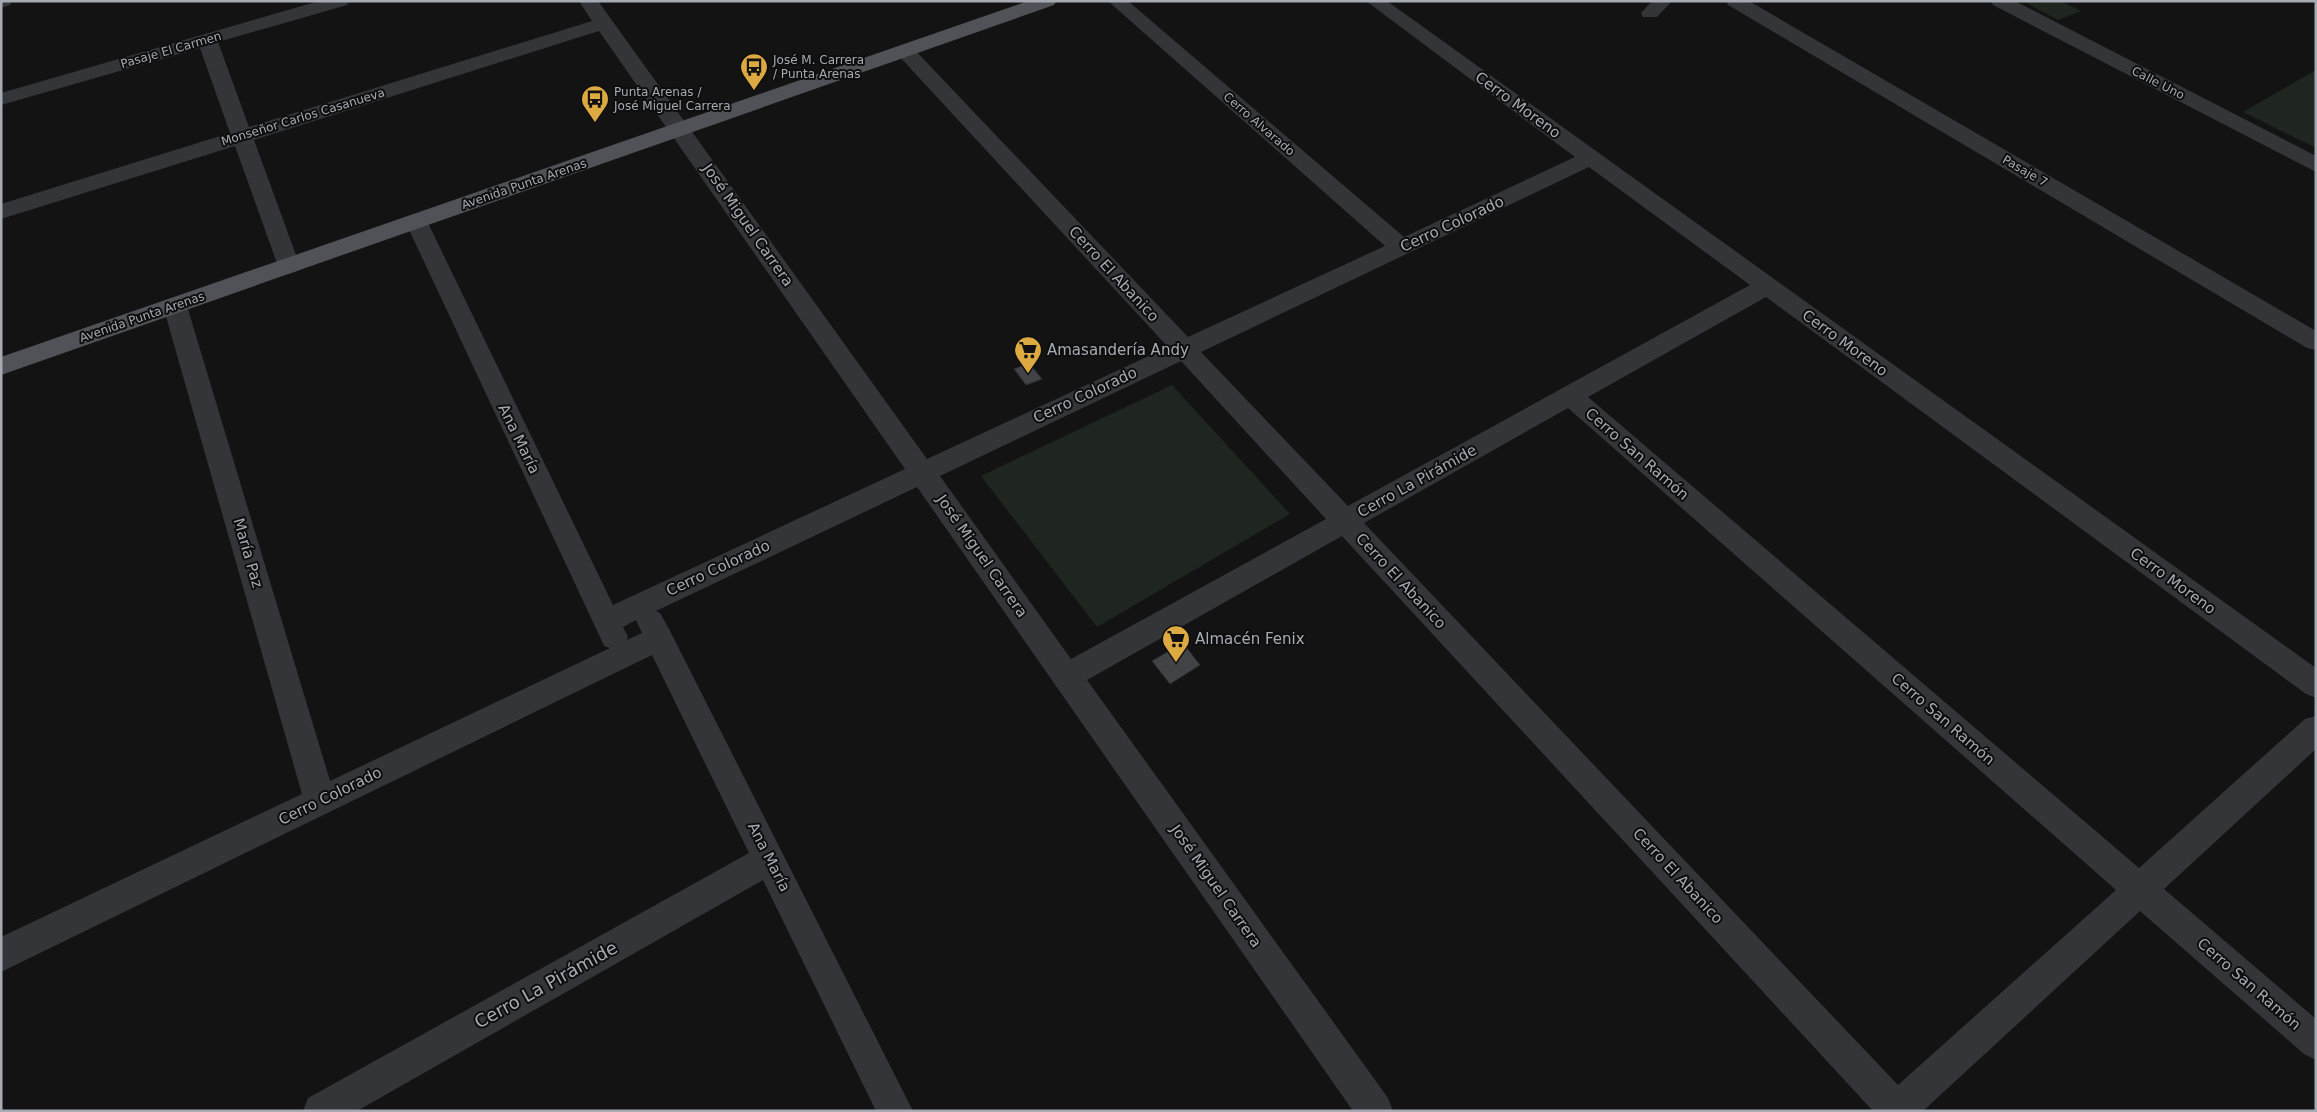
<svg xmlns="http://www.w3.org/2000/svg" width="2317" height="1112" viewBox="0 0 2317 1112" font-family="'DejaVu Sans',sans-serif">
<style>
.green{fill:#1f2620}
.building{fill:#424347;stroke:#2d2d30}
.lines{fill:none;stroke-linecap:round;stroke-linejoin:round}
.minor{fill:#343539;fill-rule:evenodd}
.major{fill:#505257;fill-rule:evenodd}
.labels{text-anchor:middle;stroke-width:4;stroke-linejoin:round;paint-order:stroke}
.far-street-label{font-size:12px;fill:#a6aab3;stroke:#0e0e0f}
.far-poi-label{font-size:12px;fill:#a6aab3;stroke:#0e0e0f;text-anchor:start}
.street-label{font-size:15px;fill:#a6aab3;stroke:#0e0e0f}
.poi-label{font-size:15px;fill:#a6aab3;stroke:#0e0e0f;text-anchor:start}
.near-street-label{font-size:18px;fill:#a6aab3;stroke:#0e0e0f}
</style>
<rect width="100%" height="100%" fill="#131314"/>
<path class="green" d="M 2023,1 L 2061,1 L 2081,11 L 2058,20 Z
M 2316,70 L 2316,148 L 2243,112 Z
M 1172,385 L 1290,514 L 1097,627 L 981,476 Z"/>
<path class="building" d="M 1029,363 L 1042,379 L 1026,385 L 1014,369 Z
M 1183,643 L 1200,665 L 1170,684 L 1152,661 Z"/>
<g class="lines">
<path class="minor" d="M 1,1 L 12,1 L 10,5 L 1,8 Z
M 319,1 L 349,1 L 347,5 L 218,42 L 249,127 L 592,21 L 579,1 L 598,1 L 927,459 L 1168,347 L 898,55 L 895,51 L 898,47 L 912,47 L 1188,337 L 1385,246 L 1108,1 L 1128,1 L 1404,237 L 1575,157 L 1366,1 L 1387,1 L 2316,668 L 2316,698 L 2306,694 L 1766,297 L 1588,397 L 2139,868 L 2305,719 L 2316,716 L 2316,749 L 2164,889 L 2316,1019 L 2316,1060 L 2304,1054 L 2140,911 L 1923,1111 L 1873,1111 L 1342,536 L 1087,680 L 1388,1098 L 1393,1111 L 1353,1111 L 917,487 L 656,611 L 660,613 L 669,629 L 913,1111 L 876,1111 L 763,880 L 357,1111 L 303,1111 L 308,1098 L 749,853 L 652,655 L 1,972 L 1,937 L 302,794 L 163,306 L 167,300 L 175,298 L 183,300 L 187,306 L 330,781 L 610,648 L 604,646 L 600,637 L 405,221 L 408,216 L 416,214 L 424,216 L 427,221 L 613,605 L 905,469 L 599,31 L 254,140 L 300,266 L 297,271 L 289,274 L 281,271 L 278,266 L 235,146 L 1,219 L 1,204 L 230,133 L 200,48 L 1,105 L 1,93 ZM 1589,167 L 1750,285 L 1348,506 L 1201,352 ZM 1181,361 L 1326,519 L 1071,659 L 940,476 ZM 1568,408 L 2116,890 L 1898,1085 L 1364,523 ZM 636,620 L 642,633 L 627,640 L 628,637 L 623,627 Z
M 1652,1 L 1672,1 L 1657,17 L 1643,17 L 1641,13 Z
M 1726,1 L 1749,1 L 2316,331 L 2316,350 L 2307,348 L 1728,5 Z
M 1991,1 L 2015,1 L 2316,156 L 2316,172 L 1993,5 Z"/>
<path class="major" d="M 1028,1 L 1056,1 L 1054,5 L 1,375 L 1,357 Z"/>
</g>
<defs>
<g id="bus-pin" transform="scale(1.4375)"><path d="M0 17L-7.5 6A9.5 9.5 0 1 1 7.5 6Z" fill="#ddaa42" stroke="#0e0e0f"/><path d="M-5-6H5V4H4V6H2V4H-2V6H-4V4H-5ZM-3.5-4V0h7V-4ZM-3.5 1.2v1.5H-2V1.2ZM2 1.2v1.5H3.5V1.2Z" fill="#111"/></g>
<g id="supermarket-pin" transform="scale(1.4375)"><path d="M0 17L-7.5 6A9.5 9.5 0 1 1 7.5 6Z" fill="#ddaa42" stroke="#0e0e0f"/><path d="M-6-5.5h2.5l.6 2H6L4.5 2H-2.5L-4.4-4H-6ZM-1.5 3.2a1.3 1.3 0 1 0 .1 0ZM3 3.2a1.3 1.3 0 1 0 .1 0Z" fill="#111"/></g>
</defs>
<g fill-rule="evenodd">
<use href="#bus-pin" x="754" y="67"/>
<use href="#bus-pin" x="595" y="99"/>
<use href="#supermarket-pin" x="1028" y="350"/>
<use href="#supermarket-pin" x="1176" y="639"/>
</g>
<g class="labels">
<g class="far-street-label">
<text transform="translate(171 50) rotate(-16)" y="4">Pasaje El Carmen</text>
<text transform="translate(2158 83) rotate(27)" y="4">Calle Uno</text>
<text transform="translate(303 117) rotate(-17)" y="4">Monseñor Carlos Casanueva</text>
<text transform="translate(1259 124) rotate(41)" y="4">Cerro Alvarado</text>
<text transform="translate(2025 171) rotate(30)" y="4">Pasaje 7</text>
<text transform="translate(524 184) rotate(-19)" y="4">Avenida Punta Arenas</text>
<text transform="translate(142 317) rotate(-19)" y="4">Avenida Punta Arenas</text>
</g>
<g class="far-poi-label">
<text x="773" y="64">José M. Carrera<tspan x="773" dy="14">/ Punta Arenas</tspan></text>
<text x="614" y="96">Punta Arenas /<tspan x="614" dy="14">José Miguel Carrera</tspan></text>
</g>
<g class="street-label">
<text transform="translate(1518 105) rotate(36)" y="5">Cerro Moreno</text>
<text transform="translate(1452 224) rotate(-25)" y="5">Cerro Colorado</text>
<text transform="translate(748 225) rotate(55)" y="5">José Miguel Carrera</text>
<text transform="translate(1114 274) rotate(47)" y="5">Cerro El Abanico</text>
<text transform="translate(1845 343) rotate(36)" y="5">Cerro Moreno</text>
<text transform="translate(1085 395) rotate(-25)" y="5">Cerro Colorado</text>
<text transform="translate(519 439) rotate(64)" y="5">Ana María</text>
<text transform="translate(1637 454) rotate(41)" y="5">Cerro San Ramón</text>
<text transform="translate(1417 481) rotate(-29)" y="5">Cerro La Pirámide</text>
<text transform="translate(248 553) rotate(74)" y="5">María Paz</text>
<text transform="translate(982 556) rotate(55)" y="5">José Miguel Carrera</text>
<text transform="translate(718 568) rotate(-25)" y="5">Cerro Colorado</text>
<text transform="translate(1401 581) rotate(47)" y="5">Cerro El Abanico</text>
<text transform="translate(2173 581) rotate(36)" y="5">Cerro Moreno</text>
<text transform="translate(1943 719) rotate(41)" y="5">Cerro San Ramón</text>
<text transform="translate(330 796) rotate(-26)" y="5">Cerro Colorado</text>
<text transform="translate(769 857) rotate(63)" y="5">Ana María</text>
<text transform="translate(1678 876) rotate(47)" y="5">Cerro El Abanico</text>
<text transform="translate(1216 886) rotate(55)" y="5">José Miguel Carrera</text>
<text transform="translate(2249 984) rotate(41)" y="5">Cerro San Ramón</text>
</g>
<g class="poi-label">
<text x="1047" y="355">Amasandería Andy</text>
<text x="1195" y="644">Almacén Fenix</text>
</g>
<g class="near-street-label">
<text transform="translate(546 985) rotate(-29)" y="6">Cerro La Pirámide</text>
</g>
</g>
<rect width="2317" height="1112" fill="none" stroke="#a6aab3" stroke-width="5"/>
</svg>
